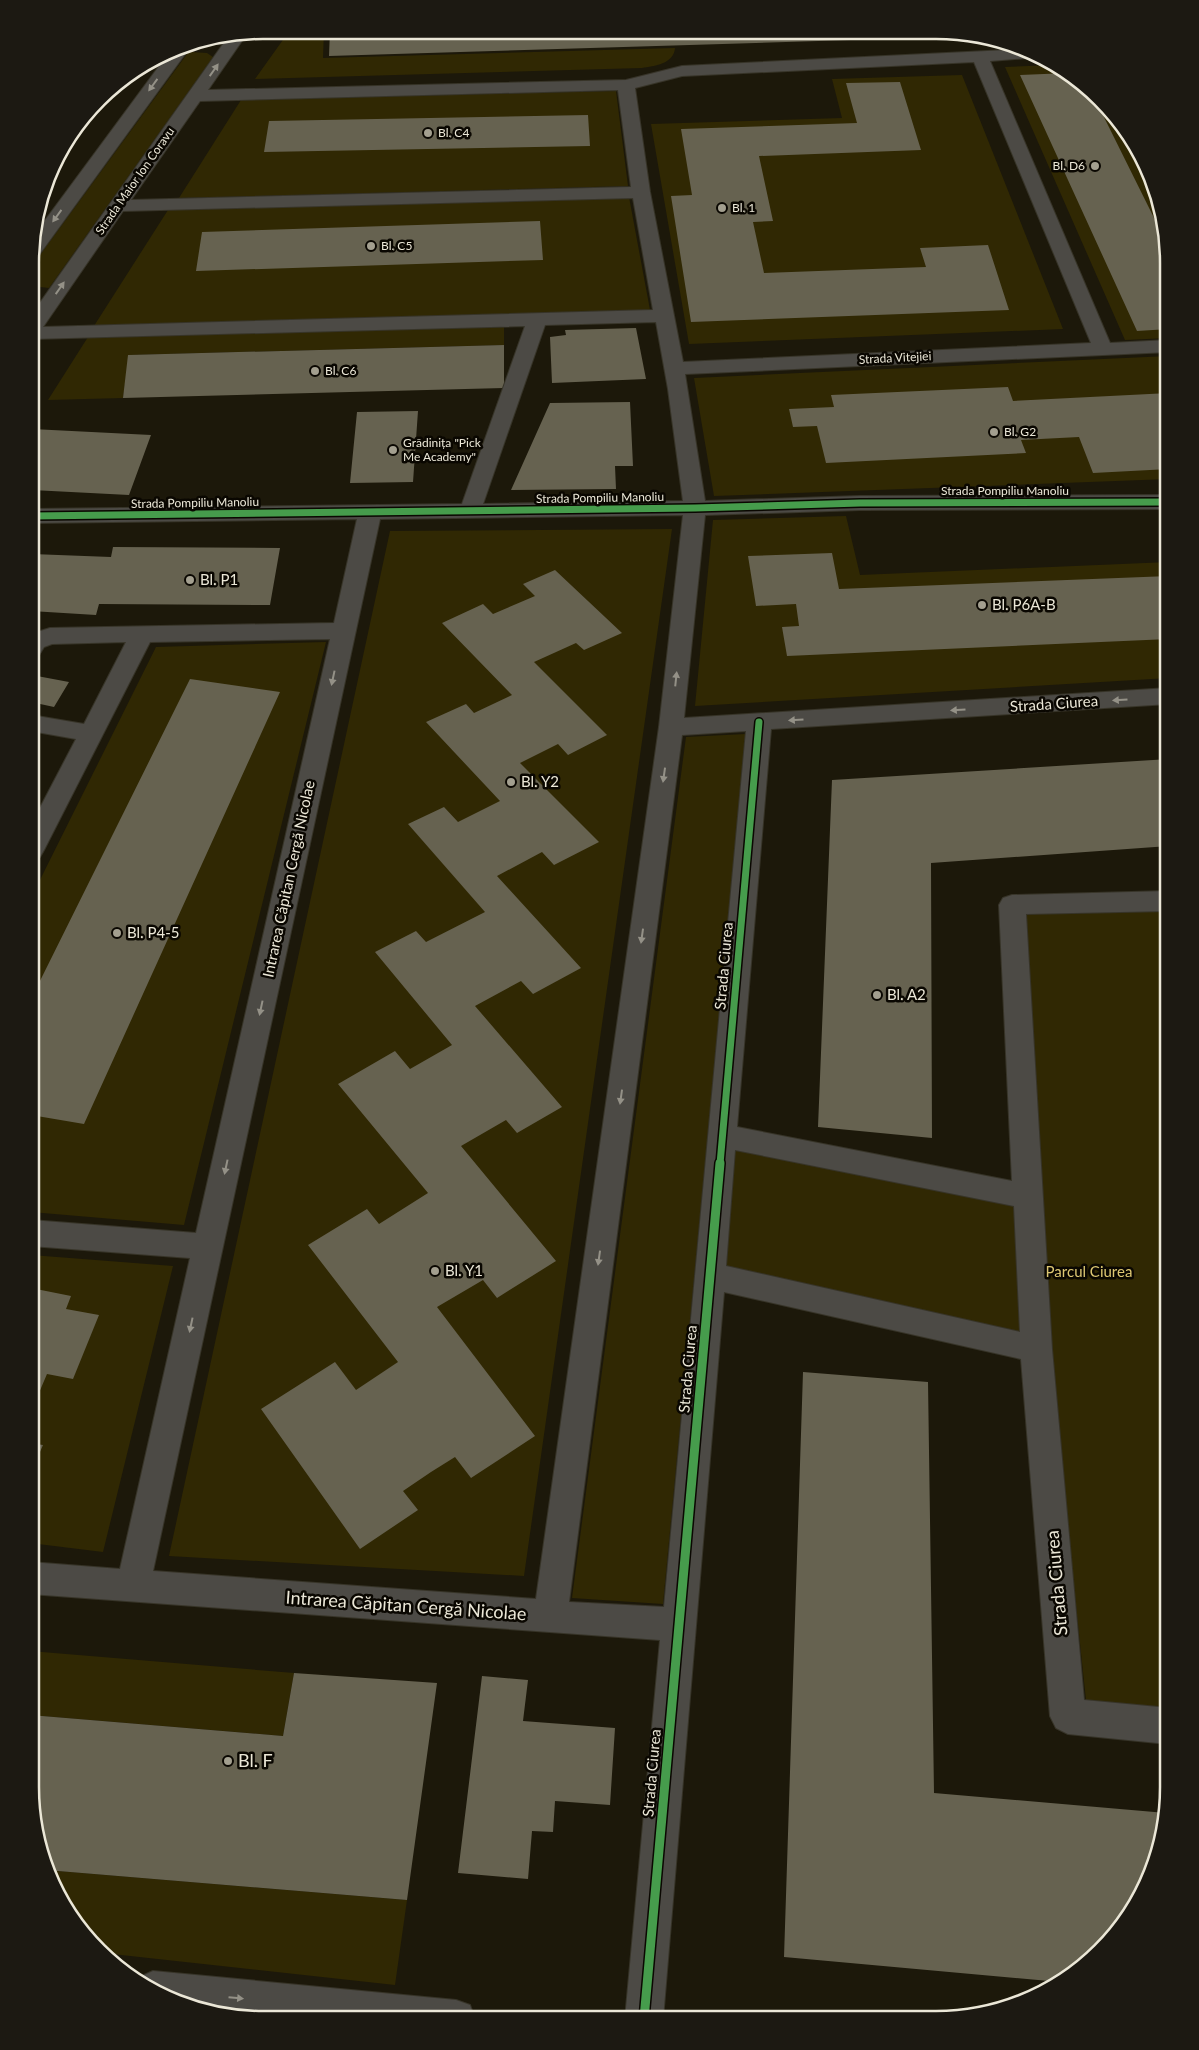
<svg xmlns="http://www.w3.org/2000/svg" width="1199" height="2050" viewBox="0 0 1199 2050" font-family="Lato,sans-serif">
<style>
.green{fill:#302803}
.building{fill:#666250}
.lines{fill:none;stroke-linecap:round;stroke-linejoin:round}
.minor-casing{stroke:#373428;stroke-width:2}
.minor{fill:#4c4a45;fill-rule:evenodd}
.cycleway-far1-casing{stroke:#0a0701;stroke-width:10}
.cycleway-casing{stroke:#0a0701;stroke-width:12}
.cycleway-far1{stroke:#469c4c;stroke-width:7}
.cycleway{stroke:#469c4c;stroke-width:9}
.oneway{fill:#949187}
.poi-dot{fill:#a39f8f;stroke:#0a0701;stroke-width:2}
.labels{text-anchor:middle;stroke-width:5;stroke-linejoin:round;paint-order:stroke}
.far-poi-label{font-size:12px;fill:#ebe7d7;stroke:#0a0701;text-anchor:start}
.far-street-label{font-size:12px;fill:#ebe7d7;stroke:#0a0701}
.poi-label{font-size:15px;fill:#ebe7d7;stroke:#0a0701;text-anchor:start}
.street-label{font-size:15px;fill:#ebe7d7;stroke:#0a0701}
.park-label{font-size:15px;fill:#ddc772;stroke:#0a0701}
.near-street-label{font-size:18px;fill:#ebe7d7;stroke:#0a0701}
.near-poi-label{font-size:18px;fill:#ebe7d7;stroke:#0a0701;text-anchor:start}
.rim{fill:none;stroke:#ebe7d7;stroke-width:2.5}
</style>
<rect width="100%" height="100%" fill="#1c180a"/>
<path class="green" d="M 290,30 L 324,30 L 323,58 L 675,48 C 674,64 654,66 642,68 L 255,79 Z
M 191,52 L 207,53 L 213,57 L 49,288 L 32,286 L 32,266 L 187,54 Z
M 1055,65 L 1078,78 L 1121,121 L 1151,174 L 1169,263 L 1169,338 L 1125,340 L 1005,67 Z
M 962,75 L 1063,329 L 689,344 L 651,124 L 842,118 L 832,79 Z
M 616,91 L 628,186 L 179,198 L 241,100 Z
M 629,197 L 650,310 L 94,326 L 168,210 Z
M 504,327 L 504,345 L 129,355 L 123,398 L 48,400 L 88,337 Z
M 1169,356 L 1169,479 L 714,496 L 694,378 Z
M 846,516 L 860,575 L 1169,562 L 1169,678 L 695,706 L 713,520 Z
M 672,529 L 524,1576 L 169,1556 L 390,531 Z
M 326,642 L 184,1225 L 31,1212 L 31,898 L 156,647 Z
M 746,734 L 663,1604 L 572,1598 L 686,737 Z
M 1169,909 L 1169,1708 L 1086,1700 L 1048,1341 L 723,1268 L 733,1147 L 1040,1207 L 1022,913 Z
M 31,1255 L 173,1266 L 103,1552 L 30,1543 Z
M 30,1651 L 294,1673 L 283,1736 L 30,1715 Z
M 46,1870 L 407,1900 L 395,1985 L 103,1953 L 78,1929 L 48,1876 Z"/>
<path class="building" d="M 330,30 L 967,32 L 980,36 L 329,56 Z
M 1068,73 L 1078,78 L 1091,91 L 1165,240 L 1169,263 L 1169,329 L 1137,331 L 1020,75 Z
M 900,82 L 921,150 L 759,156 L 773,221 L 753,222 L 764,273 L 926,267 L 920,248 L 988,245 L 1009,310 L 691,322 L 671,196 L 692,195 L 681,129 L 857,123 L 846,83 Z
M 588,115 L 590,146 L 264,152 L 269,121 Z
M 540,221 L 543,260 L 196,271 L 202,232 Z
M 636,328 L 646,379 L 552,383 L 550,337 L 566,335 L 565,330 Z
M 504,345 L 504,388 L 123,398 L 128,355 Z
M 1008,387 L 1013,401 L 1169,393 L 1169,469 L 1093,473 L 1079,437 L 1021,440 L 1026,453 L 826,463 L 817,426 L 793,427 L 789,409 L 834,407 L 831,395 Z
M 630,402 L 633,466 L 615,466 L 616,489 L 511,490 L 550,403 Z
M 418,411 L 413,482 L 350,483 L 357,412 Z
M 32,429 L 151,435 L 129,495 L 32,490 Z
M 113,547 L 280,548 L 270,605 L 99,604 L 96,615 L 31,611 L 32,554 L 111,557 Z
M 832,553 L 839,589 L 1169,576 L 1169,639 L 787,656 L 782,627 L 799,626 L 796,604 L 756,606 L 748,556 Z
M 555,570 L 622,633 L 584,650 L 576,643 L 534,662 L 607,735 L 568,755 L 558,744 L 520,763 L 599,842 L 554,865 L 542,852 L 497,876 L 581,968 L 533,994 L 521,981 L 475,1006 L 562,1107 L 517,1133 L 506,1120 L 461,1146 L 556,1261 L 497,1298 L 483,1280 L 437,1307 L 535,1436 L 471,1478 L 455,1457 L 431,1472 L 403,1491 L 418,1510 L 360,1549 L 261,1409 L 335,1362 L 356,1390 L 398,1362 L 308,1245 L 367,1209 L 379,1224 L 428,1193 L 338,1084 L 395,1051 L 410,1069 L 452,1045 L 375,952 L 416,931 L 426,942 L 485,912 L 408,824 L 444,807 L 458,822 L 500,801 L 426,722 L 466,704 L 474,713 L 512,695 L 442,623 L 483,604 L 493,614 L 535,596 L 523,584 Z
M 37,676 L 69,682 L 54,707 L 31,702 L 31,686 Z
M 190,679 L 280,692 L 84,1124 L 31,1115 L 31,999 Z
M 1169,759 L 1169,846 L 931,863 L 932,1138 L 818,1127 L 832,780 Z
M 31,1288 L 71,1296 L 66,1309 L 99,1315 L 73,1379 L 47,1374 L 30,1414 Z
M 803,1372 L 928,1382 L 934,1793 L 1166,1813 L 1151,1876 L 1121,1929 L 1078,1972 L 1060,1982 L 784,1957 Z
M 30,1443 L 43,1445 L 30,1475 Z
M 294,1673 L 437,1683 L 407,1900 L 46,1870 L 30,1787 L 30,1715 L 283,1736 Z
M 482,1676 L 528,1680 L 523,1721 L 615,1728 L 610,1805 L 555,1801 L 553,1832 L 532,1831 L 528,1879 L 458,1873 Z"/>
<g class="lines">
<g class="minor-casing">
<path id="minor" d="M 245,34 L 246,35 L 208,90 L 626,80 L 682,66 L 1028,49 L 1042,57 L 990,61 L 1110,343 L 1169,340 L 1169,352 L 685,374 L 705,501 L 860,496 L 1169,495 L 1169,509 L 860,510 L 705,515 L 684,718 L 1169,688 L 1169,704 L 771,729 L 737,1127 L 1012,1181 L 999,905 L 1003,898 L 1012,895 L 1169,891 L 1169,911 L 1026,914 L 1052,1349 L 1084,1700 L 1169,1708 L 1168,1744 L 1068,1734 L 1056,1728 L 1050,1716 L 1021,1359 L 724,1292 L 663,2019 L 625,2019 L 660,1640 L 30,1594 L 30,1562 L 120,1569 L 190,1258 L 31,1246 L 31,1220 L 196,1233 L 330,639 L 150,642 L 44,850 L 40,857 L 31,859 L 31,825 L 76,739 L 31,731 L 31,715 L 84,724 L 126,642 L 52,644 L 44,647 L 39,655 L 31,657 L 31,634 L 50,628 L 334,623 L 357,519 L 32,523 L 32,509 L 462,504 L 525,326 L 32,339 L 32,314 L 228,37 ZM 974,62 L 1091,343 L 683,362 L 650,192 L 635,88 L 682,76 ZM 618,90 L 631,187 L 131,200 L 200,101 ZM 633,198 L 653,310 L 43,327 L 123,211 ZM 656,322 L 668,389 L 683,501 L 483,504 L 545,325 ZM 683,515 L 659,727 L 536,1599 L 153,1571 L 380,519 ZM 746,731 L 664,1607 L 569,1602 L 682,735 ZM 735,1150 L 1014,1206 L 1020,1332 L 726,1266 Z
M 189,45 L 188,50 L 39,255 L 32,257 L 32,238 L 171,50 Z
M 153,1971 L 456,2000 L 470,2005 L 475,2019 L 247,2018 L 225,2016 L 174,2002 L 138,1981 L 140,1977 Z"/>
</g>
<use href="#minor" class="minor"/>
<g class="cycleway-far1-casing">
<path id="cycleway-far1" d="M 32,516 L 695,508 L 860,503 L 1169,502
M 720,1164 L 759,722"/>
</g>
<g class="cycleway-casing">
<path id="cycleway" d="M 644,2019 L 720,1163"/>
</g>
<use href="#cycleway-far1" class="cycleway-far1"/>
<use href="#cycleway" class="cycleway"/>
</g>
<defs><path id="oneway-solid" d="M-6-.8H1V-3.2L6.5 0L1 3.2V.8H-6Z" transform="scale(1.25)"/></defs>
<g class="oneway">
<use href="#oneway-solid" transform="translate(214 70) rotate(-55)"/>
<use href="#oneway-solid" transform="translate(153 85) rotate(126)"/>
<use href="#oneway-solid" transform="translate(57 216) rotate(126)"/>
<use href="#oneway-solid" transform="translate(60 288) rotate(-55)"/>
<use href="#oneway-solid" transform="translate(333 678) rotate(102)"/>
<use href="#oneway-solid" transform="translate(676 679) rotate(-84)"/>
<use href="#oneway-solid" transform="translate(1120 700) rotate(176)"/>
<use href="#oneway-solid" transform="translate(958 710) rotate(176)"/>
<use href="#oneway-solid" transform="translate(796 720) rotate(176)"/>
<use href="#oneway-solid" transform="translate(664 775) rotate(98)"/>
<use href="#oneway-solid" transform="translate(642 936) rotate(98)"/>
<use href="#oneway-solid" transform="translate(261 1008) rotate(102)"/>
<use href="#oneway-solid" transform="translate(621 1097) rotate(98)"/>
<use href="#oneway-solid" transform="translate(226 1167) rotate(102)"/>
<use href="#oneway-solid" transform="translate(599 1258) rotate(98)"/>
<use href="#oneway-solid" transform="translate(191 1325) rotate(102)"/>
<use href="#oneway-solid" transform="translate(236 1998) rotate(5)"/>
</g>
<g class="poi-dot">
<circle cx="428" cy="133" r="5"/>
<circle cx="1095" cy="166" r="5"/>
<circle cx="722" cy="208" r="5"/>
<circle cx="371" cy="246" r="5"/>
<circle cx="315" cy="371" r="5"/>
<circle cx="994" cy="432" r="5"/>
<circle cx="393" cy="450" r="5"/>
<circle cx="190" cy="580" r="5"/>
<circle cx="982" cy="605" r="5"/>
<circle cx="511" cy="782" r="5"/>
<circle cx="117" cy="933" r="5"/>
<circle cx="877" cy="995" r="5"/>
<circle cx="435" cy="1271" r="5"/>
<circle cx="228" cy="1761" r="5"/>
</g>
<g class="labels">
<g class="far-poi-label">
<text x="438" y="137">Bl. C4</text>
<text x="1085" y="170" text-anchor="end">Bl. D6</text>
<text x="732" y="212">Bl. 1</text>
<text x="381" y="250">Bl. C5</text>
<text x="325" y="375">Bl. C6</text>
<text x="1004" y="436">Bl. G2</text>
<text x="403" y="447">Grădinița "Pick<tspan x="403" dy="14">Me Academy"</tspan></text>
</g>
<g class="far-street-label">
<text transform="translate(135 181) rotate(-55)" y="4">Strada Maior Ion Coravu</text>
<text transform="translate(895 358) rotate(-3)" y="4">Strada Vitejiei</text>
<text x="1005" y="495">Strada Pompiliu Manoliu</text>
<text transform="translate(600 498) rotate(-1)" y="4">Strada Pompiliu Manoliu</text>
<text transform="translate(195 503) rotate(-1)" y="4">Strada Pompiliu Manoliu</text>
</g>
<g class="poi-label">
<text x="200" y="585">Bl. P1</text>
<text x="992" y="610">Bl. P6A-B</text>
<text x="521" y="787">Bl. Y2</text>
<text x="127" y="938">Bl. P4-5</text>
<text x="887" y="1000">Bl. A2</text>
<text x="445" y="1276">Bl. Y1</text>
</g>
<g class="street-label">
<text transform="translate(1054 704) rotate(-4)" y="5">Strada Ciurea</text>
<text transform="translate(289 879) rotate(-78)" y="5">Intrarea Căpitan Cergă Nicolae</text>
<text transform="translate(724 966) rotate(-85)" y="5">Strada Ciurea</text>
<text transform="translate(688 1369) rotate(-85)" y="5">Strada Ciurea</text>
<text transform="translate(652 1773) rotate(-85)" y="5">Strada Ciurea</text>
</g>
<g class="park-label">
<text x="1089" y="1277">Parcul Ciurea</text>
</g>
<g class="near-street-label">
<text transform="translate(1057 1583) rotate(-95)" y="6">Strada Ciurea</text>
<text transform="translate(406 1606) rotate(4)" y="6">Intrarea Căpitan Cergă Nicolae</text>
</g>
<g class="near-poi-label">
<text x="238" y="1767">Bl. F</text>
</g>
</g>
<path d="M0 0H1199V2050H0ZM263 39H936A224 224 0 0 1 1160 263V1787A224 224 0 0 1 936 2011H263A224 224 0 0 1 39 1787V263A224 224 0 0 1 263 39Z" fill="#1c1912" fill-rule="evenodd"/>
<path class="rim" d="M263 39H936A224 224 0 0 1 1160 263V1787A224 224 0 0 1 936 2011H263A224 224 0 0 1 39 1787V263A224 224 0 0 1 263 39Z"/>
</svg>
